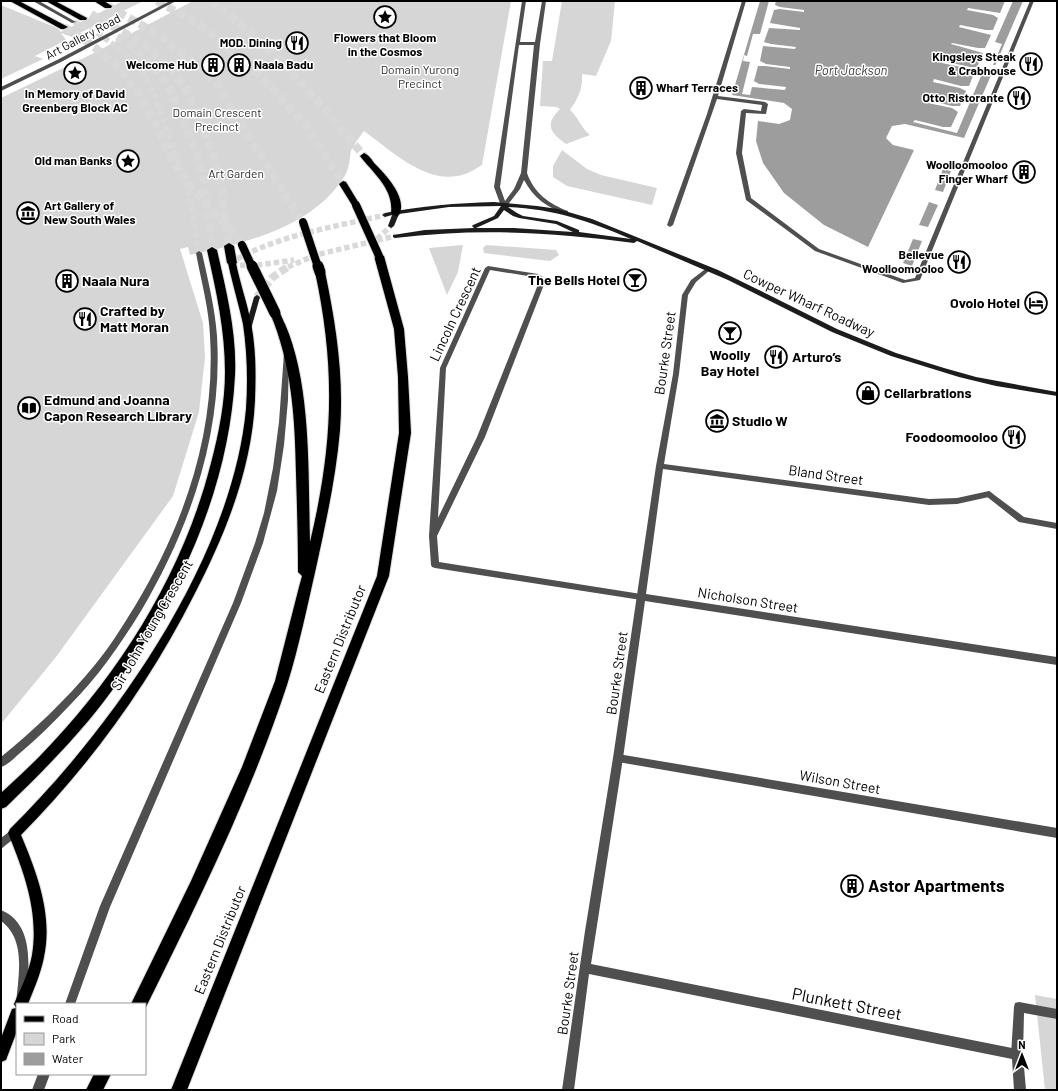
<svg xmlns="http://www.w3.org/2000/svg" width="1058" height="1091" viewBox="0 0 1058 1091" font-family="Barlow,sans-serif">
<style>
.green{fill:#d6d6d6}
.water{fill:#9d9d9d}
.pier{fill:#fff}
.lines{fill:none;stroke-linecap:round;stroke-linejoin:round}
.tertiary-tunnel{stroke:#d9d9d9;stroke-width:5.5;stroke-dasharray:5.5 3;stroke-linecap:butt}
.secondary-tunnel-far1{stroke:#d9d9d9;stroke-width:5.5;stroke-dasharray:5.5 3;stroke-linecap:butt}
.secondary-tunnel{stroke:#d9d9d9;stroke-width:8;stroke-dasharray:8 3.5;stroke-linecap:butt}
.motorway-tunnel{stroke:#d9d9d9;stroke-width:8;stroke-dasharray:8 4;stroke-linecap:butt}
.primary-casing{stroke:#dbdbdb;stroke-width:2}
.motorway-casing{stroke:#dbdbdb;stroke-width:2}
.service{fill:#4f4f4f;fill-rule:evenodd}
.pedestrian{fill:#4f4f4f;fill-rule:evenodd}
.minor{fill:#4f4f4f;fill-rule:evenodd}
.tertiary{fill:#4f4f4f;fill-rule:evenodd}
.secondary{fill:#1c1c1c;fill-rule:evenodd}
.primary{fill:#000;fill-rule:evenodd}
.motorway{fill:#000;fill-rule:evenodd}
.motorway-bridge-far1-casing{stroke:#dbdbdb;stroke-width:10;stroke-linecap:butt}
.motorway-bridge-casing{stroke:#dbdbdb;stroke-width:13;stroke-linecap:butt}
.motorway-bridge-far1{stroke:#000;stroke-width:8}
.motorway-bridge{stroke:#000;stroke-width:11}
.labels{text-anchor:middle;stroke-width:3;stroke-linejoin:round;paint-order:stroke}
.far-street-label{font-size:12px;fill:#000;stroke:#fff}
.far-poi-label{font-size:12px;font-weight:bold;fill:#000;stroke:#fff;text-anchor:end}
.far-park-label{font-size:12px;fill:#2d2d2d;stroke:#fff}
.far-water-label{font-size:13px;font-style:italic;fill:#3e3e3e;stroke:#fff}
.poi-label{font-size:14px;font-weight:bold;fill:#000;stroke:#fff;text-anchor:start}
.street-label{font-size:14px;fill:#000;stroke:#fff}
.near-poi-label{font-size:17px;font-weight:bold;fill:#000;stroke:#fff;text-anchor:start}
.near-street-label{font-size:17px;fill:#000;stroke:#fff}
</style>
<rect width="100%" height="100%" fill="#fff"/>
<path class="green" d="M 123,1 L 143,1 L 72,37 L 61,33 L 66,40 L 35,56 L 43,59 L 1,79 L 1,5 L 57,28 L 61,32 Z
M 193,1 L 511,1 L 482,165 C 474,170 466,175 457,176 C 423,182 389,149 364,131 C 361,135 352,147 351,151 C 349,161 350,167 344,177 C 312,228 244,243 190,255 L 188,247 L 180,249 L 203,323 L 205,357 L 199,412 L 173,496 L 56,657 L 1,724 L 1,98 L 90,55 Z
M 562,1 L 615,1 L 611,41 L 596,76 L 582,74 C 583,89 578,98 570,110 C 579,118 581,128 590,135 L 566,144 C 549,132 545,124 560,109 L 557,107 L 540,106 L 543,61 L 552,61 Z
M 562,150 L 587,169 L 601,175 L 657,188 L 652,205 L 567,186 L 553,177 L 553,166 Z
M 463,245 L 458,272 L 447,295 L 429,248 Z
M 486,245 L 556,250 L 559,255 L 550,261 L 484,253 L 483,248 Z
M 1035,995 L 1057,999 L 1057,1090 L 1045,1090 Z"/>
<path class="water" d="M 760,1 L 1023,1 L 964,138 L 905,124 L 892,126 L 886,138 L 893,145 L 914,150 L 868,247 L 824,225 L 784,193 L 763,163 L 756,141 L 758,121 L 779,124 L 790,120 L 792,109 L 784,103 L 732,95 Z
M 943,169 L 951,171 L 943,192 L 935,190 Z
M 929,202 L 938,205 L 928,227 L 919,225 Z
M 913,239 L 922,241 L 912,266 L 903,263 Z"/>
<path class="pier" d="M 769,1 L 776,1 L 775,5 L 780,7 L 804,10 L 804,12 L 779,9 L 774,10 L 770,23 L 800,28 L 800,30 L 769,28 L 764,42 L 771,44 L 796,47 L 795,49 L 763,46 L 760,61 L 766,64 L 790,67 L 790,69 L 765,66 L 758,66 L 754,81 L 759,84 L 786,87 L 785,90 L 752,87 L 750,95 L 742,94 L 750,62 L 743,61 L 744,55 L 747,56 L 753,34 L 760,34 Z
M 1005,1 L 1013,1 L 995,42 L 1002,44 L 993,65 L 996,65 L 993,71 L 984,69 L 957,133 L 913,122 L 915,120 L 943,127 L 951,127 L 958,112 L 952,108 L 923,102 L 924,99 L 952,106 L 960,106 L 966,91 L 960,88 L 933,82 L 934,79 L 961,86 L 969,86 L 975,71 L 970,69 L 942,63 L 943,61 L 970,67 L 977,67 L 983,53 L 951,44 L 952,43 L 978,48 L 985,48 L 991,35 L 959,27 L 960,25 L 986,30 L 993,30 L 998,18 L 993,15 L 967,10 L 968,8 L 1000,13 Z"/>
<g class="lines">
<path class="tertiary-tunnel" d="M 74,22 L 99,34 L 122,51 L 142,73 L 155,96 L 190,196 L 199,253"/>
<path class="secondary-tunnel-far1" d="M 377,239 L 391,226
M 237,259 C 283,234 335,227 385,215
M 240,265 L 252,266 L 294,260
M 288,267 L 316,255 L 395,236"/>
<path class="secondary-tunnel" d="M 247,266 L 255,266
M 257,297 L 273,277 L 289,266"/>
<path class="motorway-tunnel" d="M 157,1 L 200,25 L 259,74 L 307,127 L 343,184
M 211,1 C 270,45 317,99 364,156
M 108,6 L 161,36 L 214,80 L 300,218
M 91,14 L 142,43 L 170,68 L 187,90 L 215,160 L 221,185 L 229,246
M 64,27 C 109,54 132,77 156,125 C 163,138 167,153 176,166 C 194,195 222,217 242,245
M 117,37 L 132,46 L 156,69 L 172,93 L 199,161 L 204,180 L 212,250"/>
<g class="primary-casing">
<path id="primary" d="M 229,261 L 235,261 L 236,263 C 240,283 247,302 251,323 C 256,348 256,374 255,400 C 252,469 225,535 194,595 C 149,684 91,764 21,835 C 37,873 53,915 44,957 C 41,973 34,989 28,1004 L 17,1004 L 17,1031 L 6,1060 L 1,1062 L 1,1038 L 12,1009 L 16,1008 L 14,1004 C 21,988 29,972 32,955 C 39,912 24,872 8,833 L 10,829 C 114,726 232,559 246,409 C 248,381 247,351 243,324 C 239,306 234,289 230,272 L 228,263 Z"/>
</g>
<g class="motorway-casing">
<path id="motorway" d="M 10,1 L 19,1 L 68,27 L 64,29 L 61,29 Z
M 46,1 L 55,1 L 87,18 L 86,20 L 80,20 Z
M 94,1 L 104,1 L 112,6 L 111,8 L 105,8 Z
M 364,153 C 369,155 372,160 375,164 C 386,175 408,198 399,215 L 396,216 L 391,213 C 394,189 373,173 360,156 Z
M 343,181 L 346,182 L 360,205 L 359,207 L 353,207 L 352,205 L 339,184 Z
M 229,243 L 234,246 L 237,263 L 232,266 L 227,263 L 224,246 Z
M 212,247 L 217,250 C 226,290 237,333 235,375 C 230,472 194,561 144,643 C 127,670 109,696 89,720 C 63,751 35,779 6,807 L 1,809 L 1,793 C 14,781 27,769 39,757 C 119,675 183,574 211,463 C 219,433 225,402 225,372 C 225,330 216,290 207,250 Z
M 379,253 L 384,256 L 404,329 L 408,377 L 411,433 L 389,576 L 187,1090 L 171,1090 L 377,576 L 399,433 L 398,377 L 394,329 L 374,256 Z
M 320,269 L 325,272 C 336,324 344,377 340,430 C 336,477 326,522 316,568 C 307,607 299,647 287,685 C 250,797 197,904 145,1009 L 145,1004 L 131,1004 L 191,881 L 242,767 L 275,681 L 299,587 L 302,576 L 298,572 C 298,539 297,507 296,474 C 295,419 292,365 270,313 L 275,310 C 281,311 282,319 285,324 C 312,386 308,475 310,542 C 333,446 336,369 315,272 Z
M 94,1074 L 111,1074 L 103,1090 L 86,1090 Z"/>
</g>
<path class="service" d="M 488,266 L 538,274 L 543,277 L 545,282 L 485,437 L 437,536 L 439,562 L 641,594 L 644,595 L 645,597 L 644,599 L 641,600 L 435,568 L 432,567 L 431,565 L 429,536 L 440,368 L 485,268 ZM 490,270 L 534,277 L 538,279 L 539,282 L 477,437 L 438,518 L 446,368 Z
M 284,353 L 288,353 L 289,355 L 288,400 L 284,445 L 277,491 L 263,543 L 241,603 L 110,907 L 75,1004 L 65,1004 L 100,906 L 233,603 L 255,543 L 264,513 L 273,468 L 279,422 Z
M 618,754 L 1057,828 L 1057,838 L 618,762 L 615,761 L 613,758 L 615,755 Z
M 38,1074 L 50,1074 L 44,1090 L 32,1090 Z"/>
<path class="pedestrian" d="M 742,1 L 746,1 L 718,96 L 765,102 L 768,104 L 766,114 L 746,113 L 742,153 L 751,198 L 819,249 L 905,280 L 915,278 L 1030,1 L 1034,1 L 920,280 L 903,283 L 815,251 L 746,200 L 736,153 L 741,111 L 744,109 L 761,111 L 762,105 L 717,99 L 673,225 L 670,227 L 667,225 L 707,114 Z
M 989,491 L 1024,517 L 1057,523 L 1057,529 L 1019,522 L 986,496 L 985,494 Z
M 1019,1002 L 1057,1009 L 1057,1019 L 1024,1013 L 1023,1055 L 1021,1059 L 1017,1061 L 1013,1059 L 1011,1055 L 1014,1007 L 1015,1003 Z"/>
<path class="minor" d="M 522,1 L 526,1 L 520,42 L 535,42 L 542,1 L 546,1 L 540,44 L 527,173 C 534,193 549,204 568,211 L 568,213 L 566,214 C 547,208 533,197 524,180 L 520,189 L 506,207 L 504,208 L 501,206 L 494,187 ZM 519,45 L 534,45 L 521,173 L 514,189 L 505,201 L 500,187 Z
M 708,267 L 711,269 L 710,270 L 696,282 L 688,295 L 679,374 L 664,464 L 929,499 L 957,498 L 989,491 L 993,494 L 989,497 L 957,504 L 929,505 L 663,469 L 646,594 L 1057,657 L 1057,665 L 645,601 L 623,758 L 591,964 L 1017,1049 L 1021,1051 L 1023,1055 L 1026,1090 L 1014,1090 L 1012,1059 L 589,974 L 574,1090 L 562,1090 L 585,931 L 613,758 L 656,466 L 673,374 L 682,295 L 691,280 Z"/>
<path class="tertiary" d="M 33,1 L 39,1 L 76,22 L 72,23 Z
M 170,1 L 176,1 L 61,62 L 1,91 L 1,87 L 57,60 Z
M 199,251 L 202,253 C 208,280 215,308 217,336 C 223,434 190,528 141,611 C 120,645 98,677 70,705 C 54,722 38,738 20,753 C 14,758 8,765 1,767 L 1,757 C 34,730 66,700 94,666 C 109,648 122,627 135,606 C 184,525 216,432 210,336 C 209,308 201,281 196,253 Z
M 14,828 L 17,830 L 19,833 L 17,836 L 1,849 L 1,838 Z
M 1,910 C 37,925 28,973 26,1004 L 17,1004 L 17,1007 L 16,1004 C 18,977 27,940 1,921 Z"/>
<path class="secondary" d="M 494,202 L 537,206 L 558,209 L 592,219 L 718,270 L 761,291 L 837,329 L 896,353 L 944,368 L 976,377 L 1057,392 L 1057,396 L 996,386 L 959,377 L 891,356 L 832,332 L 728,280 L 637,241 L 634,243 C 552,232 477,228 395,238 L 393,237 L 393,235 L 425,230 L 474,228 L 472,226 L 473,225 L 494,216 L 501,206 L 449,207 L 399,214 L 394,226 L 391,228 L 388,226 L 392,215 L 385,217 L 382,215 L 385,213 C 421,206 457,203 494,202 ZM 508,207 C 554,209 589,221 631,239 L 579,232 L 579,230 L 557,221 L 523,216 L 517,213 ZM 504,210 L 513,216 L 519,218 L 556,224 L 573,232 L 514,228 L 476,228 L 498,218 Z
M 257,295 L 260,297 L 251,329 L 250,331 L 246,331 L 245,329 L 254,297 Z"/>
<use href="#primary" class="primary"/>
<use href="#motorway" class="motorway"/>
<g class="motorway-bridge-far1-casing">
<path id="motorway-bridge-far1" d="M 356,205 L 379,256
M 303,222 L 318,267
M 242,245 L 252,267"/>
</g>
<g class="motorway-bridge-casing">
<path id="motorway-bridge" d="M 252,266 L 275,313
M 318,266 L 320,272"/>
</g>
<use href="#motorway-bridge-far1" class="motorway-bridge-far1"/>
<use href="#motorway-bridge" class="motorway-bridge"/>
</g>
<defs>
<g id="sight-ring" transform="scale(1.15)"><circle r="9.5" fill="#fff" stroke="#000" stroke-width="1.5"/><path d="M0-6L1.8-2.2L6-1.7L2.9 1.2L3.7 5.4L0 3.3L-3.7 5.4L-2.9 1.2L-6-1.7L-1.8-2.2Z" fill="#000"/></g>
<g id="restaurant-ring" transform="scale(1.15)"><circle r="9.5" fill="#fff" stroke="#000" stroke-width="1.5"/><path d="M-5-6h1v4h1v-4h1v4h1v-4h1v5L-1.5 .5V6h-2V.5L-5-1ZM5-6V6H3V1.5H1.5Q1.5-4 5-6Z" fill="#000"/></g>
<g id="building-ring" transform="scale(1.15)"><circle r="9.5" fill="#fff" stroke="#000" stroke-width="1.5"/><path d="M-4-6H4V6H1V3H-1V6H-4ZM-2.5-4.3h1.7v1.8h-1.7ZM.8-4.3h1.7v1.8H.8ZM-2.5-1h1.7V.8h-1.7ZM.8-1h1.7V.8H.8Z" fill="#000"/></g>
<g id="museum-ring" transform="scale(1.15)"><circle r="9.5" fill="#fff" stroke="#000" stroke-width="1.5"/><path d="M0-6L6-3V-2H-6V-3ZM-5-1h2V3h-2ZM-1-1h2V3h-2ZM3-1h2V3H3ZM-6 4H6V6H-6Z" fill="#000"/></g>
<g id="bar-ring" transform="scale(1.15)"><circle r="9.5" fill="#fff" stroke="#000" stroke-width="1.5"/><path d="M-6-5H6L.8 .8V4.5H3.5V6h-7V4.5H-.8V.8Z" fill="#000"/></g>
<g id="hotel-ring" transform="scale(1.15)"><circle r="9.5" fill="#fff" stroke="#000" stroke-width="1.5"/><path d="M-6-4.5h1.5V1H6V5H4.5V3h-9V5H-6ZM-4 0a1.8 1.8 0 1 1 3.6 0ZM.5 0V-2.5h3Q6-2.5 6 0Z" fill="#000"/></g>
<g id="shop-ring" transform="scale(1.15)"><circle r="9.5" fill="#fff" stroke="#000" stroke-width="1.5"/><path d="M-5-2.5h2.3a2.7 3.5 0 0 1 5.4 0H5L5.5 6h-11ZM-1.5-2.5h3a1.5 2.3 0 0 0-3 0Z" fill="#000"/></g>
<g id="library-ring" transform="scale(1.15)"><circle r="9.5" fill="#fff" stroke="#000" stroke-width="1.5"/><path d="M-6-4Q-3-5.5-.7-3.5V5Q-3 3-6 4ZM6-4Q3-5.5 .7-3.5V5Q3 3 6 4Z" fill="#000"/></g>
</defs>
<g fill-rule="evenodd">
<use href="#sight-ring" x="385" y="17"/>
<use href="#restaurant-ring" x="297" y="43"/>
<use href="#restaurant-ring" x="1031" y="64"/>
<use href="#building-ring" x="213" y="65"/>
<use href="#building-ring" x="239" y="65"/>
<use href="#sight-ring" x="75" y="73"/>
<use href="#building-ring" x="641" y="88"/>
<use href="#restaurant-ring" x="1019" y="98"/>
<use href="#sight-ring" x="128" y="161"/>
<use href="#building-ring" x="1024" y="172"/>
<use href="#museum-ring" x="28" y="213"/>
<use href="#restaurant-ring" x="959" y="262"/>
<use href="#bar-ring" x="635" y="280"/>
<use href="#building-ring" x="67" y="281"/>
<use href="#hotel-ring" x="1036" y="303"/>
<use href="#restaurant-ring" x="85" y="319"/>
<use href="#bar-ring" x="730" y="333"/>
<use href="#restaurant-ring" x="776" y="357"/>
<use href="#shop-ring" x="868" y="393"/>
<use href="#library-ring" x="29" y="408"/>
<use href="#museum-ring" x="717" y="421"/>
<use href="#restaurant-ring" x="1014" y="437"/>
<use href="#building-ring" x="852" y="886"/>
</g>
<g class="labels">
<g class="far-street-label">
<text transform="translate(83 37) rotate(-28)" y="4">Art Gallery Road</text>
</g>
<g class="far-poi-label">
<text x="385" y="42" text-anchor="middle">Flowers that Bloom<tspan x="385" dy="14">in the Cosmos</tspan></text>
<text x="282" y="47">MOD. Dining</text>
<text x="1016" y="61">Kingsleys Steak<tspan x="1016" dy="14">&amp; Crabhouse</tspan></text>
<text x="198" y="69">Welcome Hub</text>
<text x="254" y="69" text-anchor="start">Naala Badu</text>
<text x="656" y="92" text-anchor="start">Wharf Terraces</text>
<text x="75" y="98" text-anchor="middle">In Memory of David<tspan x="75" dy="14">Greenberg Block AC</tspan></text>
<text x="1004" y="102">Otto Ristorante</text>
<text x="112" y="165">Old man Banks</text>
<text x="1008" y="169">Woolloomooloo<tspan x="1008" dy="14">Finger Wharf</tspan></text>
<text x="44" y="210" text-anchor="start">Art Gallery of<tspan x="44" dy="14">New South Wales</tspan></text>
<text x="944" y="259">Bellevue<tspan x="944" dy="14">Woolloomooloo</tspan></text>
</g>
<g class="far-park-label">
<text x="420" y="74">Domain Yurong<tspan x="420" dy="14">Precinct</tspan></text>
<text x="217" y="117">Domain Crescent<tspan x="217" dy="14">Precinct</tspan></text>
<text x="236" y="178">Art Garden</text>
</g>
<g class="far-water-label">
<text x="851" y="75">Port Jackson</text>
</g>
<g class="poi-label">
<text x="620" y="285" text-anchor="end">The Bells Hotel</text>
<text x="82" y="286">Naala Nura</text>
<text x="1020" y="308" text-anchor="end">Ovolo Hotel</text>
<text x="100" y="316">Crafted by<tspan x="100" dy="16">Matt Moran</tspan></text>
<text x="730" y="360" text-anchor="middle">Woolly<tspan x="730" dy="16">Bay Hotel</tspan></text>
<text x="792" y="362">Arturo’s</text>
<text x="884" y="398">Cellarbrations</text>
<text x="44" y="405">Edmund and Joanna<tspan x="44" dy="16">Capon Research Library</tspan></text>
<text x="732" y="426">Studio W</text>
<text x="998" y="442" text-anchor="end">Foodoomooloo</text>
</g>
<g class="street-label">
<text transform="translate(809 303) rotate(25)" y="5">Cowper Wharf Roadway</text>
<text transform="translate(455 314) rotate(-65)" y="5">Lincoln Crescent</text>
<text transform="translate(665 353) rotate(-82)" y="5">Bourke Street</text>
<text transform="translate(826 475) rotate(8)" y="5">Bland Street</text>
<text transform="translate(748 600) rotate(9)" y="5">Nicholson Street</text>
<text transform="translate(152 625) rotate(-60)" y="5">Sir John Young Crescent</text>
<text transform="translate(340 639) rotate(-68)" y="5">Eastern Distributor</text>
<text transform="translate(617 673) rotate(-82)" y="5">Bourke Street</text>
<text transform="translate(840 782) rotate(10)" y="5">Wilson Street</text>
<text transform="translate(220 940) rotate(-68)" y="5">Eastern Distributor</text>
<text transform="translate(568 993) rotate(-82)" y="5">Bourke Street</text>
</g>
<g class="near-poi-label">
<text x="868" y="892">Astor Apartments</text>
</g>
<g class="near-street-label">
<text transform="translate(847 1004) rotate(11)" y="6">Plunkett Street</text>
</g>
</g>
<rect width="1058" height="1091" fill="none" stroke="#000000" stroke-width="4"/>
<rect x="16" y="1003" width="130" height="72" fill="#ffffff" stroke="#999999"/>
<rect x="24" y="1016" width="20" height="6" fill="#000000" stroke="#999999"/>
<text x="52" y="1023" font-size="12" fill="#000000">Road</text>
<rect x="24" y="1033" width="20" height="12" fill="#d6d6d6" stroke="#999999"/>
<text x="52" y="1043" font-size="12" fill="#000000">Park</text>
<rect x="24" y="1053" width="20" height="12" fill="#9d9d9d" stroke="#999999"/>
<text x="52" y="1063" font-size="12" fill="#000000">Water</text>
<g transform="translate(1022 1055)" stroke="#ffffff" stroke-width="3" paint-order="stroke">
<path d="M0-3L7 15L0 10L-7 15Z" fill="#000000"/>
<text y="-6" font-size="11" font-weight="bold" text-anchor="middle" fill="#000000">N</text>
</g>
</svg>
